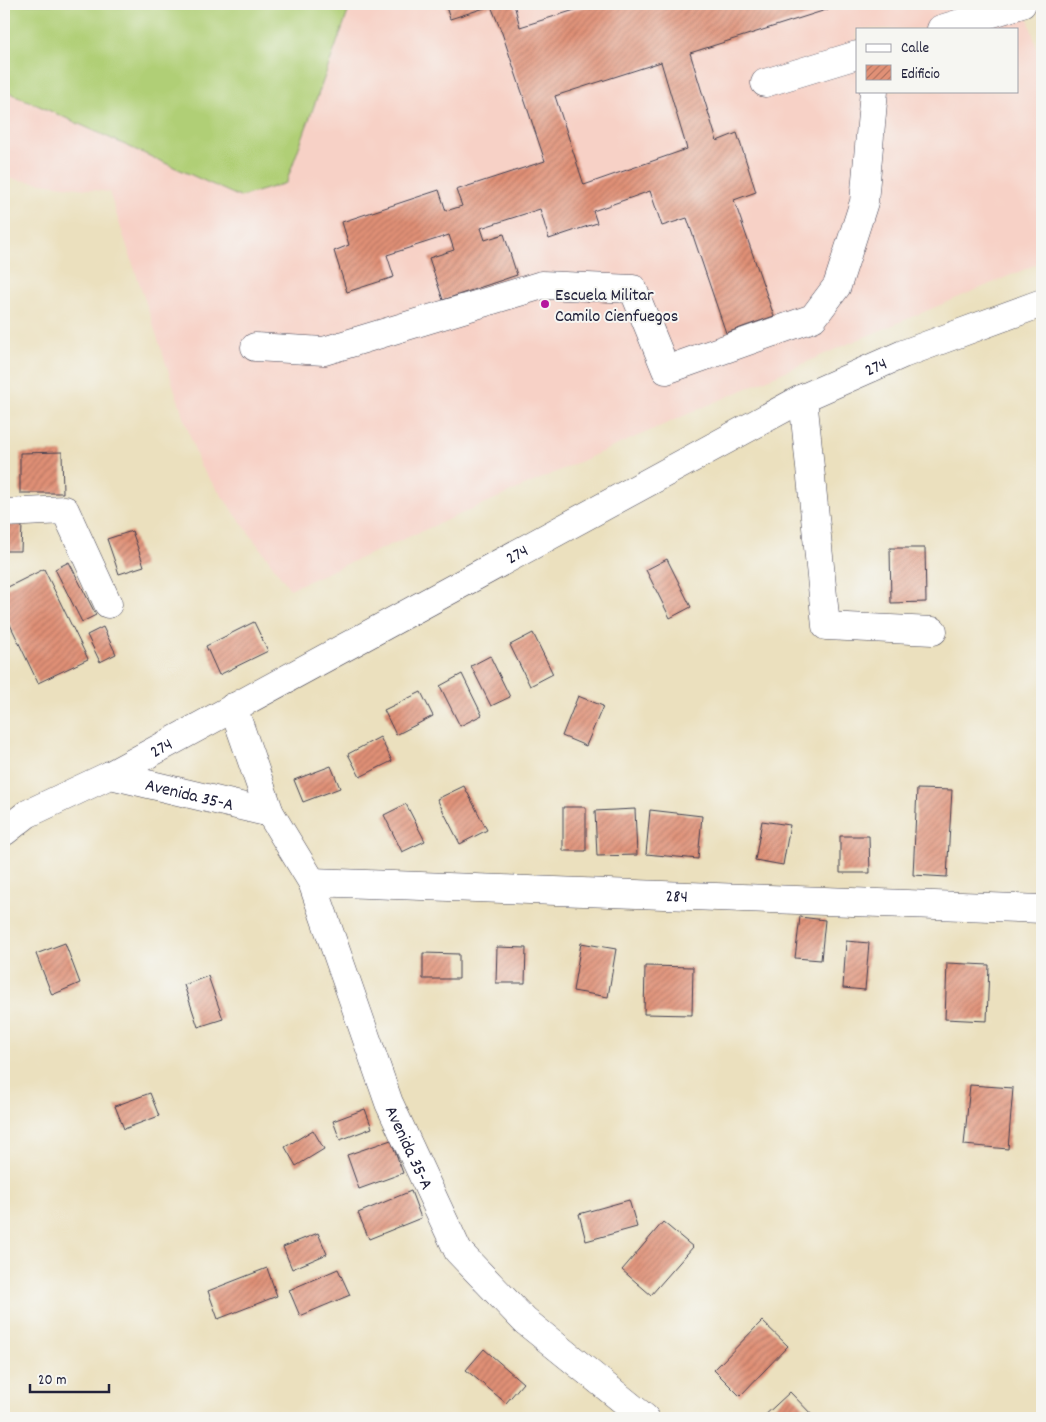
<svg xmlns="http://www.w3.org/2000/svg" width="1046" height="1422" viewBox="0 0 1046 1422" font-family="Dekko,sans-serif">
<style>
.built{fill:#f7d1c6;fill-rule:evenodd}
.garden{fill:#b0cf76;stroke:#697858}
.building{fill:url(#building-hatch);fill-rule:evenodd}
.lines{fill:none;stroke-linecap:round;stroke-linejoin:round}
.minor-casing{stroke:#403e4f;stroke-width:29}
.minor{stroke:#fff;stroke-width:28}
.poi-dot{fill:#b5179e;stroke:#f6f6f2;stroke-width:2}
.labels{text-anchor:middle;stroke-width:4;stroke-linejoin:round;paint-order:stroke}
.poi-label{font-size:18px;fill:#22223b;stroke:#f6f6f2;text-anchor:start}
.street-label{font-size:18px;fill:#22223b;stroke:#f6f6f2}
</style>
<defs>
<pattern id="building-hatch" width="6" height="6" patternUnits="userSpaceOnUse" patternTransform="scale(1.25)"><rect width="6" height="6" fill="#e09076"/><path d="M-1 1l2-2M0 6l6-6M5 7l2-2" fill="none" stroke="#b57562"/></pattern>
</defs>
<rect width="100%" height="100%" fill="#f6f6f2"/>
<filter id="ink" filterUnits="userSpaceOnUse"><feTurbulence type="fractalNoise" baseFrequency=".02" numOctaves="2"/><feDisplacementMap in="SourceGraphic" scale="10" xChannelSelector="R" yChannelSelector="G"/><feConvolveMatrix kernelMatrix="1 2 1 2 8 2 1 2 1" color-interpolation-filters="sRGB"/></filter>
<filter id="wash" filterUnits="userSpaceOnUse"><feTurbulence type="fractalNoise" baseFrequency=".0096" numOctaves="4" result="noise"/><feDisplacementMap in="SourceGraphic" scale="20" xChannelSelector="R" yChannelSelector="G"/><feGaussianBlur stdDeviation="1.12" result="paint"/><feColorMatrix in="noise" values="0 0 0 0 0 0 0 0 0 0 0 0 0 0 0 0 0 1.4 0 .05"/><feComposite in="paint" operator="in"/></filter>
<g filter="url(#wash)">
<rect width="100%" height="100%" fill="#ebe0be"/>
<path class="built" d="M 4,4 L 1024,4 L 1042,66 L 1042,262 L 836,349 L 290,589 L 200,466 L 109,192 L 4,178 ZM 857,29 L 1017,29 L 1017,91 L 857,91 Z"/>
<path class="garden" d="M 4,4 L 351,4 L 286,183 L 240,197 L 4,90 Z"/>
<g id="blocks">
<path class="building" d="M 445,4 L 514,4 L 520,27 L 594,4 L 827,4 L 829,9 L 690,53 L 717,141 L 737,133 L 756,192 L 734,200 L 774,316 L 726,333 L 687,218 L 662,226 L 650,191 L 593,211 L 597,223 L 549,239 L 540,209 L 481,228 L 485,240 L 504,234 L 517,275 L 443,300 L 429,258 L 454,250 L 449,235 L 387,255 L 394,277 L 347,292 L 334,251 L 349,245 L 342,222 L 439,190 L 446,211 L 462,206 L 456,190 L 545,161 L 502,33 L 491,6 L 450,19 ZM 661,62 L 687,149 L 584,185 L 555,96 Z
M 62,452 L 63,493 L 20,493 L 20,453 Z
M 4,524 L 22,525 L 21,551 L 4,551 Z
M 132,531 L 144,566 L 119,574 L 107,539 Z
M 890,548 L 925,548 L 926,602 L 891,603 Z
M 667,559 L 691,607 L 670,618 L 646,570 Z
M 69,562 L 96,615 L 82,622 L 55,569 Z
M 44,569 L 88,659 L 38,683 L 4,612 L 4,589 Z
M 254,622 L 268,651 L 219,675 L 206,646 Z
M 103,627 L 116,654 L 100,662 L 87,635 Z
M 533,633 L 553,674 L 530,686 L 510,645 Z
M 490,656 L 510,697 L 491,706 L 471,666 Z
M 462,674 L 482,715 L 460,726 L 440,686 Z
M 421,692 L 433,716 L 396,735 L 384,710 Z
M 578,696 L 603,706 L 586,746 L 562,736 Z
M 380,737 L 392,761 L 360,777 L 348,754 Z
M 331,766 L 340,788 L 303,802 L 294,780 Z
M 464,786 L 487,830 L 460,844 L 437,799 Z
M 917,789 L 952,790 L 947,877 L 913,875 Z
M 406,804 L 425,841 L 402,852 L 384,815 Z
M 563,807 L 586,807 L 586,851 L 563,851 Z
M 635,809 L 637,855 L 597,856 L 595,811 Z
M 650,810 L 702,816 L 698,859 L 646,854 Z
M 762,821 L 790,825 L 783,865 L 755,860 Z
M 840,836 L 869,836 L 870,873 L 840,873 Z
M 800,917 L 825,920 L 821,960 L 795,958 Z
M 846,941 L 869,943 L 865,990 L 843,988 Z
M 65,943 L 80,983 L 52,995 L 36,954 Z
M 581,943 L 616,949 L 608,997 L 573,991 Z
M 497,947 L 526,948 L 525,983 L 496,983 Z
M 423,953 L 459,954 L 459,979 L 423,979 Z
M 947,963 L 989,965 L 987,1021 L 945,1019 Z
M 645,966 L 693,967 L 692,1015 L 644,1014 Z
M 208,976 L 223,1019 L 198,1027 L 184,985 Z
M 970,1085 L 1013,1088 L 1008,1149 L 964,1145 Z
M 150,1093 L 159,1116 L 124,1129 L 115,1106 Z
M 365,1109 L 372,1128 L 340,1140 L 333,1121 Z
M 313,1130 L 324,1149 L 296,1166 L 285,1147 Z
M 391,1140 L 403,1173 L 359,1189 L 347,1155 Z
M 411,1191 L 421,1218 L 369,1239 L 358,1213 Z
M 629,1200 L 637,1227 L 586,1241 L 579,1214 Z
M 663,1222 L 693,1247 L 651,1295 L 622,1270 Z
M 318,1233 L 327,1254 L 292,1269 L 283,1247 Z
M 267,1268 L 277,1296 L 218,1319 L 208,1291 Z
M 338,1269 L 350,1295 L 300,1316 L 289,1290 Z
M 762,1321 L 788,1346 L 740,1396 L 714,1370 Z
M 484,1349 L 523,1383 L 506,1403 L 466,1370 Z
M 790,1392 L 815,1418 L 762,1418 Z"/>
</g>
</g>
<g filter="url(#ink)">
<use href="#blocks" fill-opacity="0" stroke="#403e4f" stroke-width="1"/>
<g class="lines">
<g class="minor-casing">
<g id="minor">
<path d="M 941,29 L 1022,4"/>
<path d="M 765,83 L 857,55"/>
<path d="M 255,347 L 324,351 L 542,285 L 633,289 L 666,370 L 813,318 L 837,286 L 864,202 L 874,91"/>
<path d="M 803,398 L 826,626 L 933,631"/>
<path d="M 4,513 L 65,510 L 108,604"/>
<path id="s1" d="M 233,707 L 270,813 L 312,882 L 389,1103 L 458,1251 L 525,1321 L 645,1418"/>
<path id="s2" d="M 110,775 L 270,813"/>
<path id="s3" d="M 4,832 L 27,814 L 110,775 L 803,398 L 903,354 L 1042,303"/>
<path id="s4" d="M 312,882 L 1042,909"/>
</g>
</g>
<use href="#minor" class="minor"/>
</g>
</g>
<circle class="poi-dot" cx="545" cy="304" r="5"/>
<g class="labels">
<g class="poi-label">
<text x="555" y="300">Escuela Militar<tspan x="555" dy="21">Camilo Cienfuegos</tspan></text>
</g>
<g class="street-label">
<text dy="6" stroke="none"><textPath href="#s3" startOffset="989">274</textPath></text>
<text dy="6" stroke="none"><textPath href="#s3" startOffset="584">274</textPath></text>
<text dy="6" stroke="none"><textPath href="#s3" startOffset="179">274</textPath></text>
<text dy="6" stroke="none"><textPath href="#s2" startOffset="82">Avenida 35-A</textPath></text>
<text dy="6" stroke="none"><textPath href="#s4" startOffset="365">284</textPath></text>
<text dy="6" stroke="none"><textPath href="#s1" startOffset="476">Avenida 35-A</textPath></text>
</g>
</g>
<rect width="1046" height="1422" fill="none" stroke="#f6f6f2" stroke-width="20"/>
<rect x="856" y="28" width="162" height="65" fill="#f6f6f2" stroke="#a1a1a9"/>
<rect x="866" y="44" width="25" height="8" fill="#ffffff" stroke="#a1a1a9"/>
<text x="901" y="52" font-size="15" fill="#22223b">Calle</text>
<rect x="866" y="65" width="25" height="15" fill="url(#building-hatch)" stroke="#a1a1a9"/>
<text x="901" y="78" font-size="15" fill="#22223b">Edificio</text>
<path d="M30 1384v8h79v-8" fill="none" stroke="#22223b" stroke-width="2.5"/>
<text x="38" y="1384" font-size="15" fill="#22223b" stroke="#f6f6f2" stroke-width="4" paint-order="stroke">20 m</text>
</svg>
